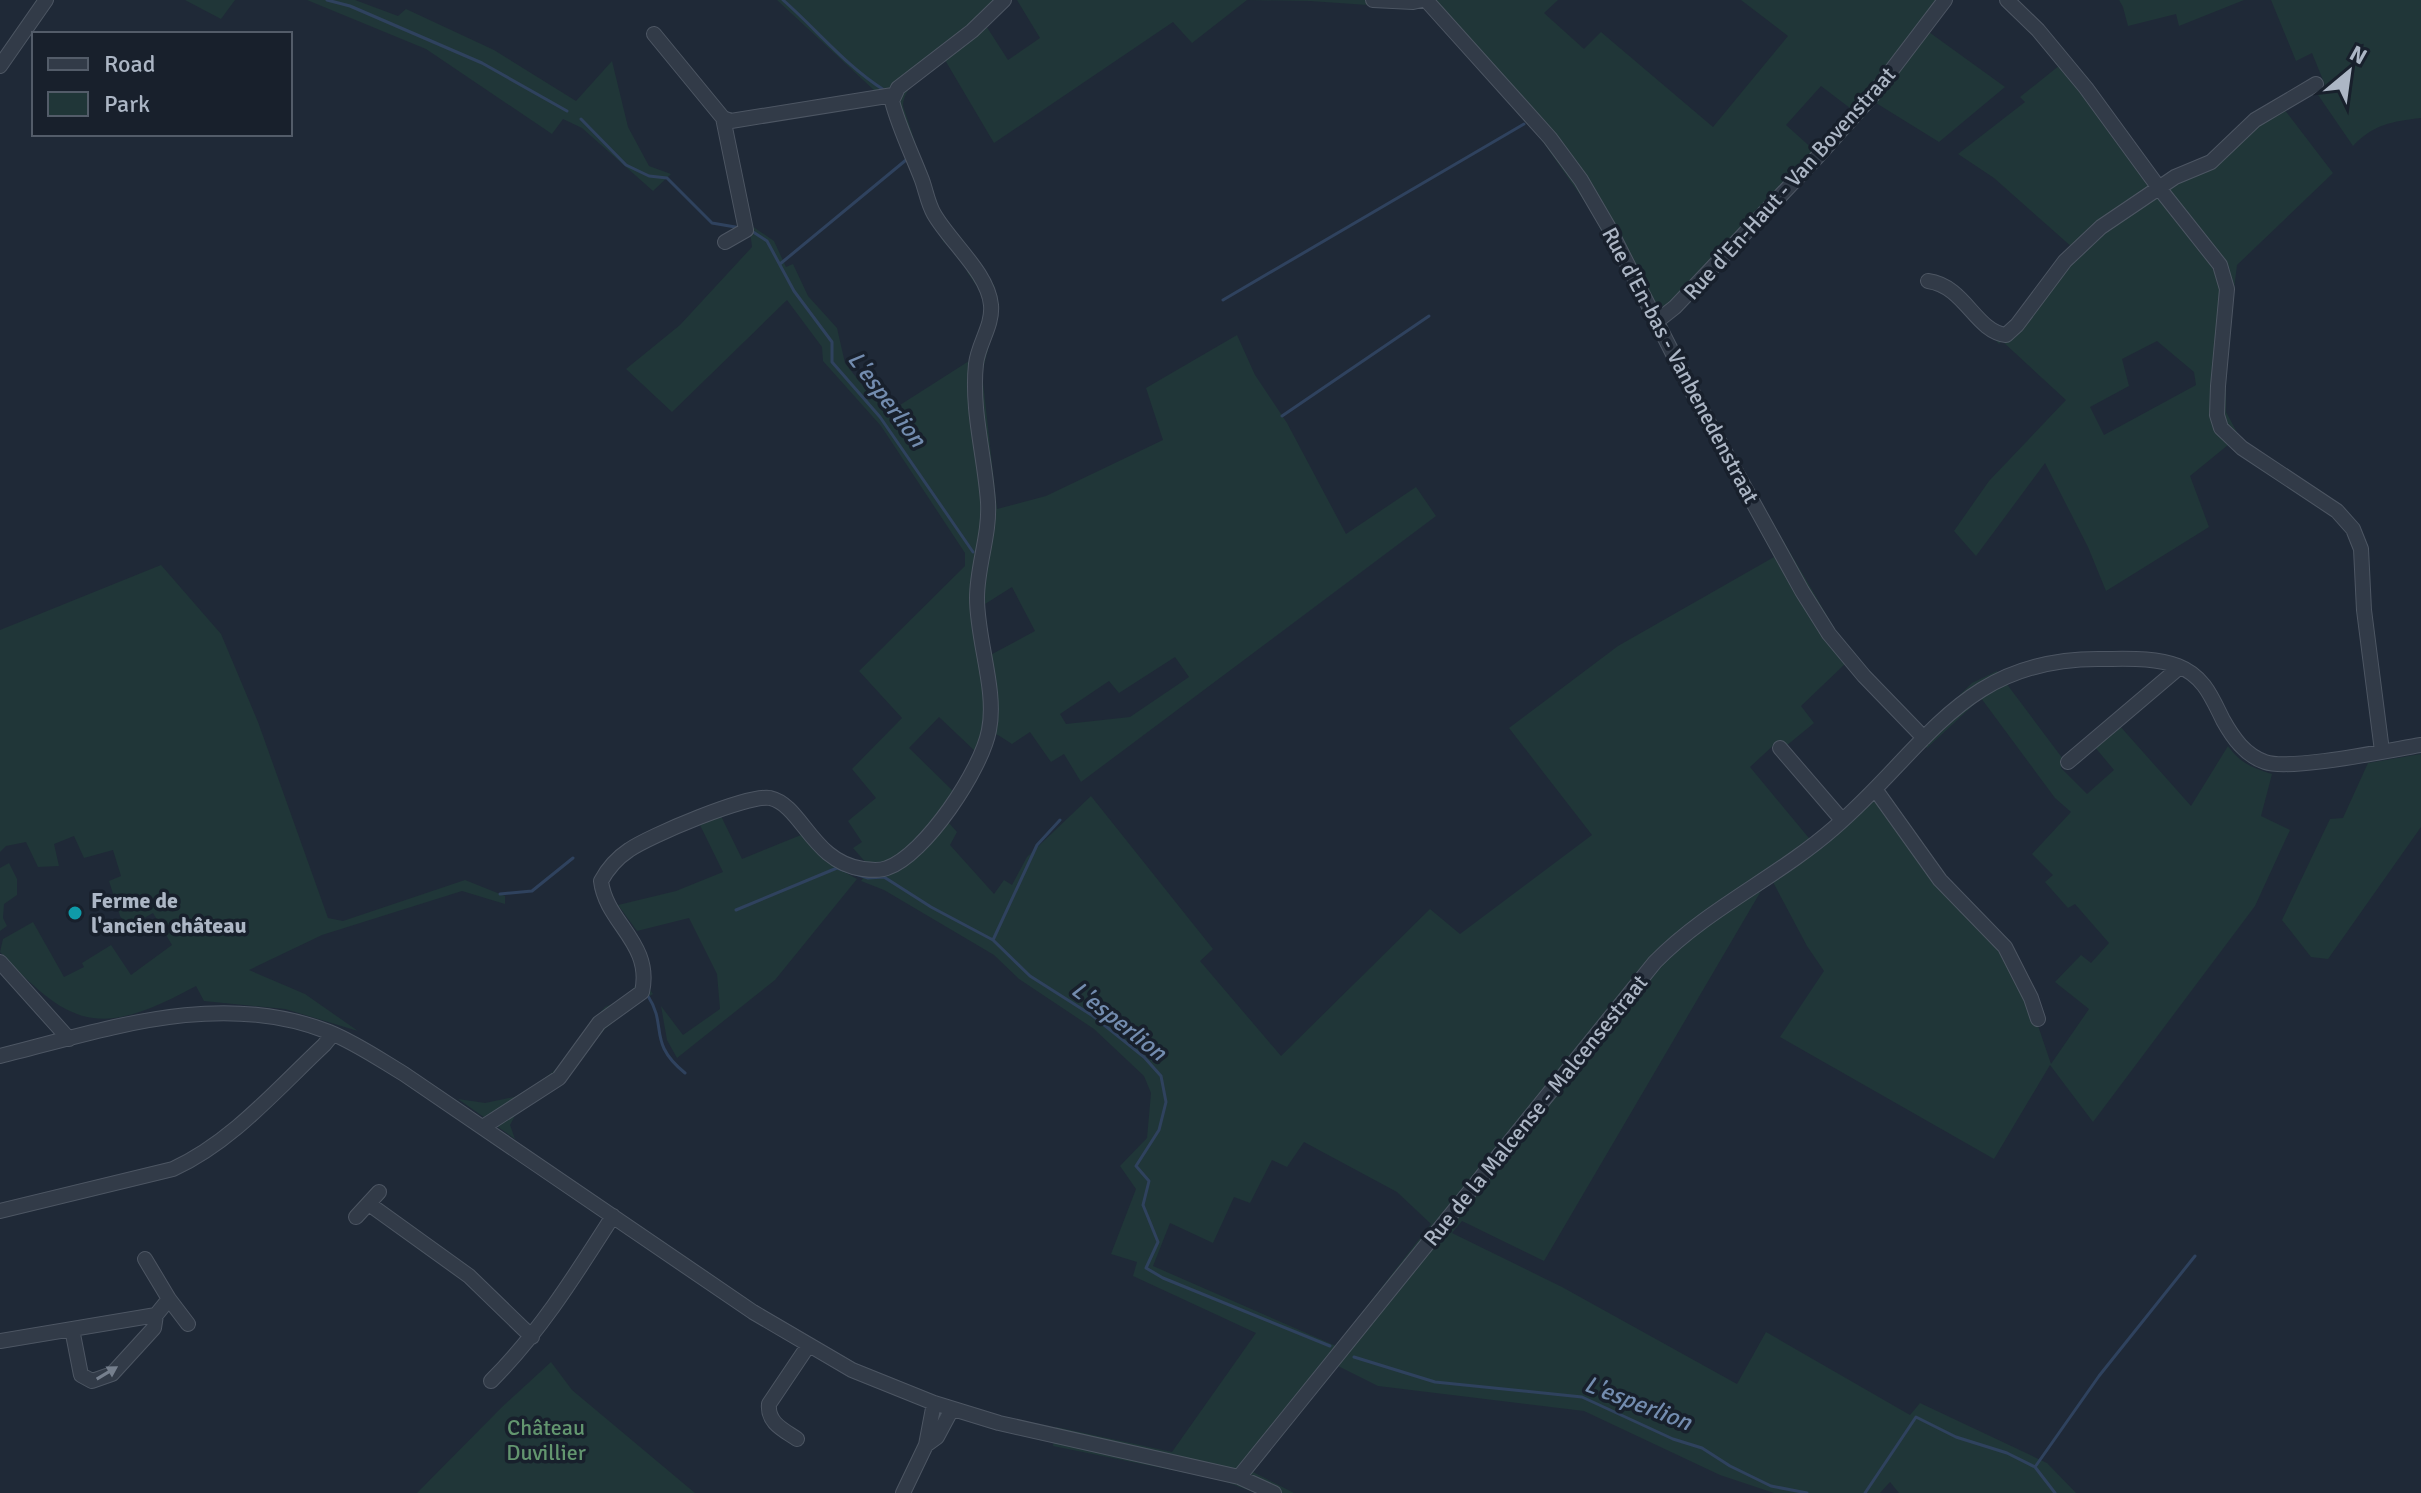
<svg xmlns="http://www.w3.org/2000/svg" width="2421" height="1493" viewBox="0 0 2421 1493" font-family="Signika,sans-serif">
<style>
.green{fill:#203638;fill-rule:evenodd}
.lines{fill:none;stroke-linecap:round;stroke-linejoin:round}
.stream{stroke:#2f425e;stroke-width:3}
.minor-casing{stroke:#4d5663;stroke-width:16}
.minor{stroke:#323b48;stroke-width:14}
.oneway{fill:#757f8d}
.culture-dot{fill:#0f9aa8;stroke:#18202c;stroke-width:3}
.labels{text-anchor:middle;stroke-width:7;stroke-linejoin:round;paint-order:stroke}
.street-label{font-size:22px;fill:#acb6c5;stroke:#18202c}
.poi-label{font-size:22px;font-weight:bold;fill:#acb6c5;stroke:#18202c;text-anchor:start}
.park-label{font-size:22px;fill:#63966f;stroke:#18202c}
.water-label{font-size:24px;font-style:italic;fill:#738caf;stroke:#18202c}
</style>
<rect width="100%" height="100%" fill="#1f2937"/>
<path class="green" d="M 185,0 L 235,0 L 221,19 Z
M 307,0 L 355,0 L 398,16 L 406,9 L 494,50 L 576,101 L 612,61 L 628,127 L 649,166 L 671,174 L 653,191 L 582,128 L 563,119 L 552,134 L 426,49 Z
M 777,0 L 996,0 L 981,18 L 1008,60 L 1040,38 L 1017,0 L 1558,0 L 1544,13 L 1584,49 L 1601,32 L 1713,127 L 1788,36 L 1741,0 L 1941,0 L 1922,27 L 2005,87 L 1939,142 L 1876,103 L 1863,118 L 1821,86 L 1786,125 L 1825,160 L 1673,317 L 1663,324 L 1681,385 L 1590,209 L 1524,115 L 1425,9 L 1310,1 L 1247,0 L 1192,43 L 1173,22 L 994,143 L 945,60 C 929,72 904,84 903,106 L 936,205 L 953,234 L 944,243 L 917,186 L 886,104 L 888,90 L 876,92 Z
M 2119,0 L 2244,0 L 2179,26 L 2176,14 L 2128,26 L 2123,7 Z
M 2271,0 L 2421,0 L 2421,118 C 2393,121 2372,125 2353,146 L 2316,92 L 2325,85 L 2312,53 L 2296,61 Z
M 2060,65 L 2157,193 L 2264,118 L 2284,109 L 2333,173 L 2237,265 L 2226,355 L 2226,412 L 2239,436 L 2190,476 L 2209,527 L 2106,591 L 2088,547 L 2045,463 L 1976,556 L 1954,531 L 1989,481 L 2066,400 L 2002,341 L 1999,344 L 1959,303 L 1966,296 L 1997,328 L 2006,328 L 2073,248 L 1994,178 L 1958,154 L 2025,102 L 2020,97 ZM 2157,341 L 2194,372 L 2196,385 L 2104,435 L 2090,407 L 2129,386 L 2122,359 Z
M 749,224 L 774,241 L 786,267 L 793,264 L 808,296 L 837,328 L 845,363 L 866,390 L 889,412 L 969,361 L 986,313 L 982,294 L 967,272 L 975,263 L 994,285 L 999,307 L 982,373 L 997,509 L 1046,496 L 1163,440 L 1146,388 L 1237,335 L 1255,375 L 1287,423 L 1346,534 L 1416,487 L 1436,516 L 1081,782 L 1064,754 L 1051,762 L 1030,732 L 1012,744 L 998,735 L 982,731 L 976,752 L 939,717 L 909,748 L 954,792 L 940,813 L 957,832 L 950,845 L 994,894 L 1004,880 L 1012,885 L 1027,857 L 1091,796 L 1213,949 L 1200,961 L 1281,1056 L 1430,909 L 1460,934 L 1592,835 L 1509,728 L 1618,646 L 1774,557 L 1709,435 L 1718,429 L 1839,636 L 1883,688 L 1925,729 L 1972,683 L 1997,671 L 2063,759 L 2061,768 L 2087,794 L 2114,770 L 2094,746 L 2119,725 L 2191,806 L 2228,746 C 2240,763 2253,768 2272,774 L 2261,816 L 2290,830 L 2255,906 L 2093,1122 L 2050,1065 L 1994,1159 L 1780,1037 L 1824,971 L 1807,946 L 1773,882 L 1761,891 L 1544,1261 L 1462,1221 L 1452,1233 L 1562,1287 L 1737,1384 L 1766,1332 L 1910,1415 L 1920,1403 L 2047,1463 L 2076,1493 L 1899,1493 L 1890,1482 L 1880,1493 L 1774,1493 L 1720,1475 L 1584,1411 L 1378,1386 L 1338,1366 L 1253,1472 L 1294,1493 L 1256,1493 L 1221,1480 L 1053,1446 L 1056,1427 L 1172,1452 L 1256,1333 L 1133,1276 L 1137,1262 L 1111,1254 L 1136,1189 L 1120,1166 L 1147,1138 L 1151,1093 L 1144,1076 L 1094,1029 L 1019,979 L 994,955 L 884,890 L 861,881 L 866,874 L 875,873 L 853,848 L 862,842 L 848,821 L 876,798 L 852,769 L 902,718 L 859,671 L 965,566 L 965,553 L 881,426 L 823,361 L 822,347 L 787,300 L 672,412 L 626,369 L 680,325 L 752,247 ZM 1012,587 L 1035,631 L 981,660 L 974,611 ZM 1175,657 L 1189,677 L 1130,717 L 1066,724 L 1060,714 L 1109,681 L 1119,693 ZM 1845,664 L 1927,748 L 1981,698 L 2055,798 L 2071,812 L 2032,854 L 2053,875 L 2045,882 L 2068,908 L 2075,904 L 2109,943 L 2091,963 L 2081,955 L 2055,982 L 2089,1009 L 2051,1064 L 2031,1005 L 2005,950 L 1977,909 L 1938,868 L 1884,791 L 1850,824 L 1818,849 L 1750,767 L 1776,743 L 1786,746 L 1814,723 L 1801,706 ZM 1304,1142 L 1397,1192 L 1431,1224 L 1336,1346 L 1153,1266 L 1170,1223 L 1213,1243 L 1234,1197 L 1250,1203 L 1272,1160 L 1287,1167 Z
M 161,565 L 221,634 L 258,722 L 328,918 L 343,921 L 465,880 L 505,896 L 505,904 L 462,891 L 322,935 L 249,970 L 305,994 L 358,1031 L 285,1009 L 204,1001 L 196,986 C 100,1038 72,1029 0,952 L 3,939 L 33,922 L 64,977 L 84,967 L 82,963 L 111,945 L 131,975 L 172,945 L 153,913 L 128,927 L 120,916 L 109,881 L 121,876 L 113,850 L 84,858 L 74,836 L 54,844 L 59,866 L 38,867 L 26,842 L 6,846 L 0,852 L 0,630 Z
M 2421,754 L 2421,827 L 2328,959 L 2311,957 L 2282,920 L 2330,819 L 2343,818 L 2368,763 Z
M 721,816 L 742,859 L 801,835 L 825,861 L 857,879 L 775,980 L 677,1058 L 667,1040 L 661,1006 L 683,1035 L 720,1009 L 717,974 L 689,918 L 637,931 L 618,905 L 676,891 L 723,872 L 700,825 Z
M 9,863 L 17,879 L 17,895 L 4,904 L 3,918 L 7,926 L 0,931 L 0,868 Z
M 641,977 L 653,994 L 628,1010 L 605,1029 L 550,1093 L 517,1112 L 510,1125 L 515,1139 L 458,1099 L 485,1103 L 523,1095 L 560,1066 L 585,1030 L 605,1007 L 628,997 Z
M 551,1362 L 572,1390 L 695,1493 L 417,1493 L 503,1406 Z"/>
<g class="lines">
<path class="stream" d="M 327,0 L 350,6 L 482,63 L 567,111
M 783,0 C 817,30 846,66 884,90
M 581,119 L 626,165 L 649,176 L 667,178 L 712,223 L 741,228
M 750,230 L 767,241 L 794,291 L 832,342 L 832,362 L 880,417 L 973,552
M 780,264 L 906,160
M 1223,300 L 1524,124
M 1282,416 L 1429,316
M 1060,820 L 1037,845 L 993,940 L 1030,976 L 1093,1016 L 1144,1057 L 1161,1076 L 1166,1102 L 1159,1130 L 1136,1166 L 1149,1181 L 1143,1205 L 1158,1242 L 1146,1268 L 1163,1278 L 1330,1346
M 500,894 L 532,891 L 573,858
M 736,910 L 837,868 L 868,878 L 884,877 L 931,907 L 993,940
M 648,996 C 668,1027 647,1042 685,1073
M 1354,1357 L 1435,1382 L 1582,1397 L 1673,1439 L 1702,1448 L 1730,1466 L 1771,1486 L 1807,1493
M 2035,1467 L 2099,1376 L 2195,1256
M 1865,1493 L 1916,1417 L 1956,1437 L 2007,1453 L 2035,1467 L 2055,1493"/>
<g class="minor-casing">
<path id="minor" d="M 1373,0 L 1413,2 L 1422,0
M 1426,0 L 1550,138 L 1581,180 L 1609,228 L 1698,403 L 1802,591 L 1829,634 L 1864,676 L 1924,738
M 2007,0 L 2038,30 L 2086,88 L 2159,188 L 2220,265 L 2227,289 L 2218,386 L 2217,415 L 2221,428 L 2242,448 L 2337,511 L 2353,529 L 2361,549 L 2364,610 L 2382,751
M 654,34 L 723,118 L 731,121 L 893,95
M 0,66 L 46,0
M 723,118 L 746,230 L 725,242
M 1928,281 C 1965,286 1975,331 2006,335 L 2017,325 L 2065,261 L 2101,227 L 2175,177 L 2211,162 L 2255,120 L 2316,84
M 1656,322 L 1675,307 L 1820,154 L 1872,96 L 1945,0
M 1780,748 L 1842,820
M 2068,762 L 2180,667
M 1875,789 L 1940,880 L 2005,947 L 2031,998 L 2038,1019
M 0,962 L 69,1039
M 0,1056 C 108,1029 220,989 329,1032 C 356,1043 379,1059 404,1074 L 753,1312 L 852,1370 L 934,1403 L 999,1423 L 1239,1477 L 1274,1493
M 483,1127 L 559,1078 L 599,1023 L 642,992 C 653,943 606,923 601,881 C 608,868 617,858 629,850 C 649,836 748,794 770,798 C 802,805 812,862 863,869 C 871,870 880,871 887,868 C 925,855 982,769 989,730 C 997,690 977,641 977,598 C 977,566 990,535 988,502 C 985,457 971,410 976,364 C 978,344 993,326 991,305 C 988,273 950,242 934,214 C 928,204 926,191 922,180 C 912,154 899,128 892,101 L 898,88 L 972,31 L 1004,0
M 369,1204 L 469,1276 L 532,1337
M 0,1211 L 173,1169 C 232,1142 277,1089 324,1045 L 333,1034
M 356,1217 L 379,1192
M 145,1259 L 169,1299 L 188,1324
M 72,1329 L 81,1375 L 92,1381 L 112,1374 L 154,1328 L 156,1315 L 169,1299
M 0,1341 L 156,1315
M 491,1381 C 540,1332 576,1274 613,1216
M 797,1439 C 784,1430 767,1423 769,1404 L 808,1346
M 926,1445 L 934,1403
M 1239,1477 L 1655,962 C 1708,908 1778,877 1834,828 C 1927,748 1962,658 2100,659 C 2127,659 2154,657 2178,666 C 2204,676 2212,698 2223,720 C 2233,738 2245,755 2265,762 C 2290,771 2390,750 2421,745
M 903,1493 L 926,1445 L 937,1437 L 952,1409"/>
</g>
<use href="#minor" class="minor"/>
</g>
<defs><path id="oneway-solid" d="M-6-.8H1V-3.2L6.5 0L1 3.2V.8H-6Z" transform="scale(2)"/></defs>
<use class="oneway" href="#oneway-solid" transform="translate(107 1373) rotate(-31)"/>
<circle class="culture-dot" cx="75" cy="913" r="8"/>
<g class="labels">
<g class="street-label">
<text transform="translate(1789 183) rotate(-48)" y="8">Rue d'En-Haut - Van Bovenstraat</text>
<text transform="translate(1681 365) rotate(62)" y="8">Rue d'En-bas - Vanbenedenstraat</text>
<text transform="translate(1535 1110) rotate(-51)" y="8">Rue de la Malcense - Malcensestraat</text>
</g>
<g class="poi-label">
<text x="91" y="908">Ferme de<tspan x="91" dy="25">l'ancien château</tspan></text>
</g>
<g class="park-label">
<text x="546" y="1435">Château<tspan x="546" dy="25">Duvillier</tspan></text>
</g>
<g class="water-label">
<text transform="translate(887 399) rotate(53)" y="8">L'esperlion</text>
<text transform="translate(1119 1021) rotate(38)" y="8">L'esperlion</text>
<text transform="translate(1638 1403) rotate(21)" y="8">L'esperlion</text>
</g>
</g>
<rect x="32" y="32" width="260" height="104" fill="#18202c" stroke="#535c69" stroke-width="2"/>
<rect x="48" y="58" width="40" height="12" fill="#323b48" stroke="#535c69" stroke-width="2"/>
<text x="104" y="72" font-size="24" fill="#acb6c5">Road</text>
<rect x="48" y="92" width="40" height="24" fill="#203638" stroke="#535c69" stroke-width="2"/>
<text x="104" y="112" font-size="24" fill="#acb6c5">Park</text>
<g transform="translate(2349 72) rotate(29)" stroke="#18202c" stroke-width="6" paint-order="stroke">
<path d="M0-6L14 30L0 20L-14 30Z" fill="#acb6c5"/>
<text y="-12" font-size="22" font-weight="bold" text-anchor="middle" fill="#acb6c5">N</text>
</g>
</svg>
